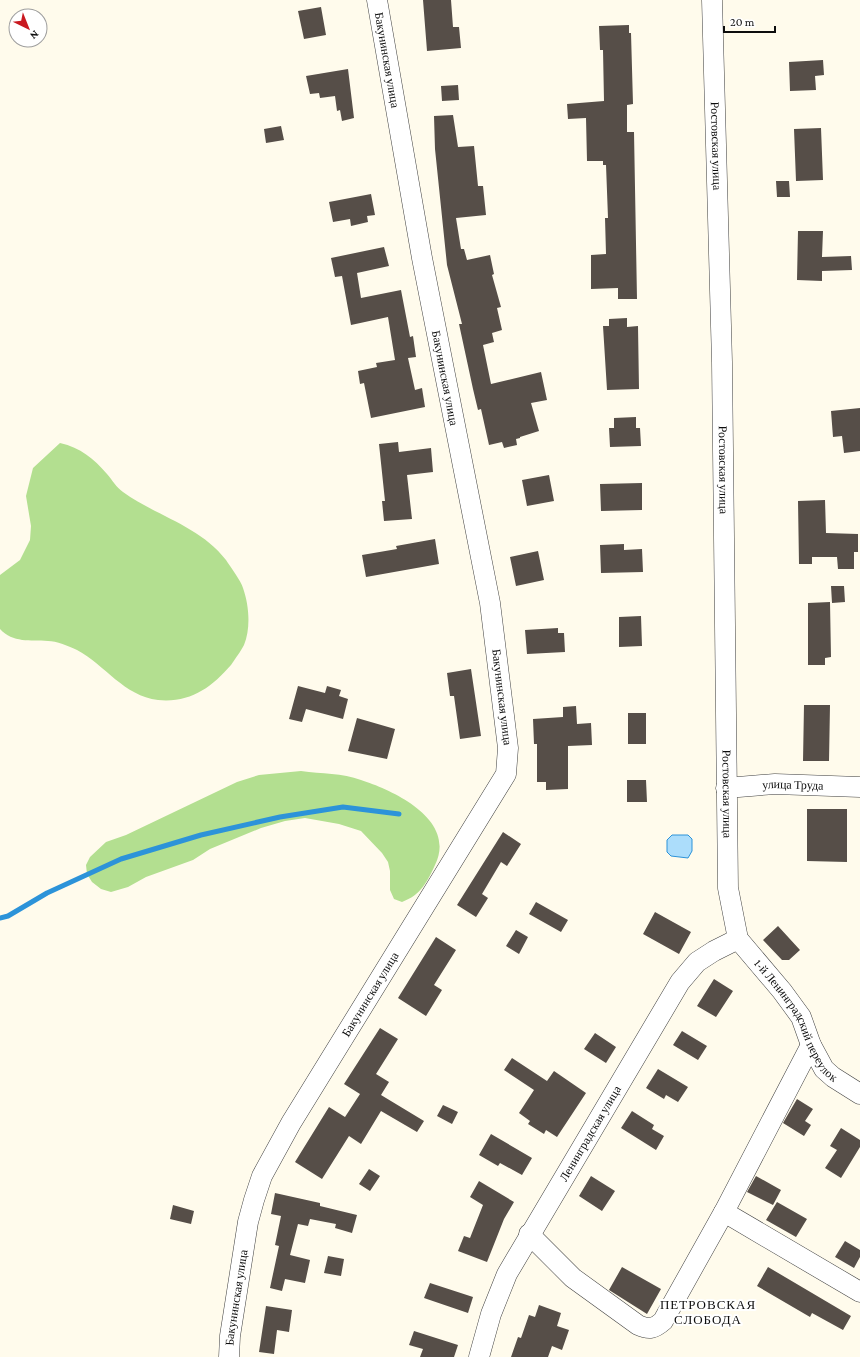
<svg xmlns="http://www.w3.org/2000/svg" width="860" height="1357" viewBox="0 0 860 1357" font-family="'Crimson Pro',serif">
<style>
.forest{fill:#b3df90}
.water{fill:#acddfb;stroke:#2c93d9}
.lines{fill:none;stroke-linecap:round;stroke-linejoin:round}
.stream{stroke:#2c93d9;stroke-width:5}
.building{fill:#564e48}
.minor-casing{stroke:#404040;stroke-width:21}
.minor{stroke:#fff;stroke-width:20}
.labels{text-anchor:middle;stroke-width:4;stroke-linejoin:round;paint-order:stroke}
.street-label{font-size:12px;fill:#0d0d0d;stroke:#fff}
.neighbourhood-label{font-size:13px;letter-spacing:1px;fill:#0d0d0d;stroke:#fff}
</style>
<rect width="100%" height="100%" fill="#fffbec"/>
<path class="forest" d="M 60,443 C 81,448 93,458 107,474 C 113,481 116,487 123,492 C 156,516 200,526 226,560 C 230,566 241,581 243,588 C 249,605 251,628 244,645 C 241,651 235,659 231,665 C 211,688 190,703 158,700 C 124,696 105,665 77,650 C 69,646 56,641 48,641 C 30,640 13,643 0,629 L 0,575 L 20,560 L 30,540 L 31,526 L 26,496 L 33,468 Z
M 301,771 C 322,774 342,773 361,780 C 395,791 457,820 435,865 C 427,882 421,895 402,902 L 394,899 L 390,890 L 390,871 L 388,862 L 382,853 L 361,831 L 339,824 L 305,818 L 285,821 L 261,828 L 210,849 L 193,860 L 146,877 L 128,887 L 111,892 L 101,889 L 92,882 L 87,874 L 86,865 L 90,857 L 106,842 L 126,835 L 237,782 L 259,775 Z"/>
<path class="water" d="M 672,835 L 688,835 L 692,839 L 692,851 L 688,858 L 671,856 L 667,852 L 667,840 Z"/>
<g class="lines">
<path class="stream" d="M 0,918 L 8,916 L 47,893 L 121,859 L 201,835 L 280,817 L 343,807 L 399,814"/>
</g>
<path class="building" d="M 423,0 L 451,0 L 453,27 L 459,27 L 461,48 L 427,51 Z
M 321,7 L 326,35 L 304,39 L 298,11 Z
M 629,25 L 629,33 L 631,33 L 633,104 L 627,105 L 627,132 L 634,132 L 637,299 L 618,299 L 618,288 L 591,289 L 591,255 L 606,254 L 605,218 L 608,218 L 606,165 L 603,165 L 603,161 L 587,161 L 586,118 L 568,119 L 567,104 L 604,101 L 603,50 L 600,50 L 599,26 Z
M 823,60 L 824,75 L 815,76 L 816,90 L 790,91 L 789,62 Z
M 348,69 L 354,118 L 342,121 L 340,110 L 337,111 L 335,96 L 320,98 L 319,93 L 310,94 L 306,76 Z
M 458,85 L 459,100 L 442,101 L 441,86 Z
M 453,115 L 458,147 L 474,146 L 478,186 L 483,186 L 486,215 L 456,218 L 461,249 L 464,249 L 467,260 L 490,255 L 494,274 L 492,275 L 501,307 L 497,308 L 502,330 L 492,333 L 494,342 L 483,345 L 491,384 L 541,372 L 547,400 L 531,403 L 539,431 L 520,437 L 520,438 L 516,439 L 517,445 L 504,448 L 502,442 L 489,445 L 481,409 L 478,410 L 473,389 L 459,324 L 462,324 L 447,265 L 435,149 L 434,116 Z
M 281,126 L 284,140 L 266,143 L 264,129 Z
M 821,128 L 823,180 L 796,181 L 794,129 Z
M 776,181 L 789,181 L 790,197 L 777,197 Z
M 371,194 L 375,215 L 367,216 L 368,222 L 351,226 L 350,219 L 333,222 L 329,202 Z
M 798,231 L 823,231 L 822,257 L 851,256 L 852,270 L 822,271 L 822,281 L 797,280 Z
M 384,247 L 389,266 L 357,273 L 361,298 L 401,290 L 410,337 L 413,336 L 416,357 L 408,358 L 415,390 L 422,388 L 425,407 L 371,418 L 364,383 L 360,384 L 358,371 L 377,367 L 376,363 L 395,360 L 388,317 L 351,325 L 342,276 L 335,277 L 331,258 Z
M 627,318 L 627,327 L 638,326 L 639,389 L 607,390 L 603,326 L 609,326 L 609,319 Z
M 860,408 L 860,451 L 844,453 L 842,436 L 833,437 L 831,411 Z
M 636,417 L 636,428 L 640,428 L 641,446 L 610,447 L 609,428 L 614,428 L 614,418 Z
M 398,442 L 399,452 L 431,448 L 433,472 L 407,475 L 412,519 L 384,521 L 382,501 L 385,501 L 379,444 Z
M 549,475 L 554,501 L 527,506 L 522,480 Z
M 642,483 L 642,510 L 601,511 L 600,484 Z
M 825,500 L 826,533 L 858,534 L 858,552 L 854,552 L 854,569 L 838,569 L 837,557 L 812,557 L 812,564 L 799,564 L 798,501 Z
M 435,539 L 439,564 L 366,577 L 362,555 L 397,549 L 396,546 Z
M 624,544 L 624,550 L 642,549 L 643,572 L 601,573 L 600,545 Z
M 538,551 L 544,580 L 516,586 L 510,557 Z
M 831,586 L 844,586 L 845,602 L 832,603 Z
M 830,602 L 831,657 L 825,658 L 825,665 L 808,665 L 808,603 Z
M 641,616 L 642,646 L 619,647 L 619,617 Z
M 558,628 L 558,633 L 564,633 L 565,652 L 527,654 L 525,630 Z
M 471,669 L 481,736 L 460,739 L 454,696 L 450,696 L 447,673 Z
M 298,686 L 325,693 L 327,686 L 341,690 L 339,696 L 348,699 L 343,719 L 306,709 L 302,722 L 289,719 Z
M 804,705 L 830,705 L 829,761 L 803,761 Z
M 576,706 L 577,724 L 591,723 L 592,745 L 568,746 L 568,789 L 546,790 L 546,782 L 537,782 L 537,744 L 534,744 L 533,719 L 563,717 L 563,707 Z
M 628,713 L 646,713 L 646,744 L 628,744 Z
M 357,718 L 395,729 L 387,759 L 348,751 Z
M 627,780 L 646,780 L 647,802 L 627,802 Z
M 807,809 L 847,809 L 847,862 L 807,861 Z
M 503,832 L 521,844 L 507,866 L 501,862 L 482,894 L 488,898 L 476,917 L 457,905 Z
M 536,902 L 568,920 L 561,932 L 529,914 Z
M 655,912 L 691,932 L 679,954 L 643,934 Z
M 778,926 L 800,950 L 789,960 L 782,960 L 763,940 Z
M 516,930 L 528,937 L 519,954 L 506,946 Z
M 436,937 L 456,950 L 434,985 L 442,990 L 426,1016 L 398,998 Z
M 714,979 L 733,991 L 716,1017 L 697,1006 Z
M 380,1028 L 398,1039 L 376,1074 L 389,1082 L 381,1095 L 424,1121 L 417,1132 L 381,1111 L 361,1144 L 349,1136 L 322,1179 L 295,1162 L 329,1107 L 345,1117 L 360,1094 L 344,1084 Z
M 682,1031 L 707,1046 L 698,1060 L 673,1045 Z
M 595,1033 L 616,1047 L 606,1063 L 584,1049 Z
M 512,1058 L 547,1081 L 554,1071 L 586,1093 L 557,1137 L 546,1130 L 544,1134 L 528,1124 L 530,1121 L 519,1113 L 534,1090 L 504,1070 Z
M 658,1069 L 688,1087 L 678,1102 L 666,1095 L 664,1099 L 646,1088 Z
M 797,1099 L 813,1109 L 805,1121 L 811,1125 L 804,1136 L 783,1123 Z
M 443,1105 L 458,1112 L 452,1124 L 437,1116 Z
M 632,1111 L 654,1125 L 652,1129 L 664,1136 L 656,1150 L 621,1128 Z
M 841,1128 L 860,1140 L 860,1147 L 841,1178 L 825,1168 L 837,1150 L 830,1146 Z
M 491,1134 L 532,1158 L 522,1175 L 500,1163 L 498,1166 L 479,1155 Z
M 369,1169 L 380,1176 L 370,1191 L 359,1184 Z
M 591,1176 L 615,1191 L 602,1211 L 579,1196 Z
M 756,1176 L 781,1190 L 773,1205 L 747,1192 Z
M 479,1181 L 514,1202 L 504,1219 L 487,1262 L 458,1251 L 464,1236 L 470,1238 L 483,1205 L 470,1197 Z
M 275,1193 L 320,1203 L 320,1206 L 357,1215 L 352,1233 L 335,1228 L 336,1224 L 310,1219 L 308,1226 L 298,1224 L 290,1255 L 310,1260 L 305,1283 L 285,1279 L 282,1291 L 270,1288 L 279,1246 L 275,1245 L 281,1216 L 271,1214 Z
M 777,1202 L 807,1219 L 796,1237 L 766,1220 Z
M 173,1205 L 194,1211 L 191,1224 L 170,1219 Z
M 845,1241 L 860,1250 L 860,1257 L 854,1268 L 835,1257 Z
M 328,1256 L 344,1259 L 341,1276 L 324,1273 Z
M 622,1267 L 661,1289 L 647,1314 L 609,1290 Z
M 768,1267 L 851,1316 L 843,1330 L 812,1313 L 810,1317 L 757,1286 Z
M 430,1283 L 473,1297 L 468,1313 L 424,1298 Z
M 539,1305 L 561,1313 L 557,1326 L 569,1330 L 562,1350 L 552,1346 L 548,1357 L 511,1357 L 518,1337 L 521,1338 L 529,1315 L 535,1317 Z
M 266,1306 L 292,1310 L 289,1332 L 277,1330 L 274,1354 L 259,1352 Z
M 414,1331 L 458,1345 L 454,1357 L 420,1357 L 423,1349 L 409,1345 Z"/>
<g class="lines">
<g class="minor-casing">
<g id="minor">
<path id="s1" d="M 712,0 L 722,362 L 728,888 L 738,939 L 782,991 L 801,1017 L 811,1045 L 824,1069 L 833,1077 L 860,1094"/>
<path id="s2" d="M 726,788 L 775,784 L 860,787"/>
<path d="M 724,1212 L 860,1292"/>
<path d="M 529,1234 L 573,1278 L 638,1325 C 649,1330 654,1329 663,1321 L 724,1212 L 811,1045"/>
<path id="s3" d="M 229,1357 L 230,1336 L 248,1222 L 254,1200 L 262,1176 L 291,1123 L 506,774 L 508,748 L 490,603 L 422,258 L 377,0"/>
<path id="s4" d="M 479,1357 L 491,1314 L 507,1274 L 680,982 L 697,962 L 714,951 L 738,939"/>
</g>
</g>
<use href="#minor" class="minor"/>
</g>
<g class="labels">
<g class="street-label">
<text transform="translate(387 60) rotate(80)" y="4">Бакунинская улица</text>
<text dy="4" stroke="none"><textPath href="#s1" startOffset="146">Ростовская улица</textPath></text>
<text transform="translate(445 378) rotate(79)" y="4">Бакунинская улица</text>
<text dy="4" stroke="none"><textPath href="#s1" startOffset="470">Ростовская улица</textPath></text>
<text transform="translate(502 697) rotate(83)" y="4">Бакунинская улица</text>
<text dy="4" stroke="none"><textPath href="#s2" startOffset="67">улица Труда</textPath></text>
<text dy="4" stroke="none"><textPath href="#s1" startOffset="794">Ростовская улица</textPath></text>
<text dy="4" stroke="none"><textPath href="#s3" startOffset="396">Бакунинская улица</textPath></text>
<text dy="4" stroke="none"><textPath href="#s1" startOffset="1041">1-й Ленинградский переулок</textPath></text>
<text dy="4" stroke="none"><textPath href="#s4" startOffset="251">Ленинградская улица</textPath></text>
<text dy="4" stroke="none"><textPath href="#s3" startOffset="60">Бакунинская улица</textPath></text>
</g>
<g class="neighbourhood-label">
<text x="708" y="1309">ПЕТРОВСКАЯ<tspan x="708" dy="15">СЛОБОДА</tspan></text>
</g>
</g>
<g transform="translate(28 28) rotate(137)"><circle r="19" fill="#ffffff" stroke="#9e9e9e"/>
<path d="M0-3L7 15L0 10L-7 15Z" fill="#c91920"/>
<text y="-6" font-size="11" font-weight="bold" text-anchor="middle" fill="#0d0d0d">N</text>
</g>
<path d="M724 26v6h51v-6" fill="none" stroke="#0d0d0d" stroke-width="2"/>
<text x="730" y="26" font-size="12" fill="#0d0d0d" stroke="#ffffff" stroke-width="3" paint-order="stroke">20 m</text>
</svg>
